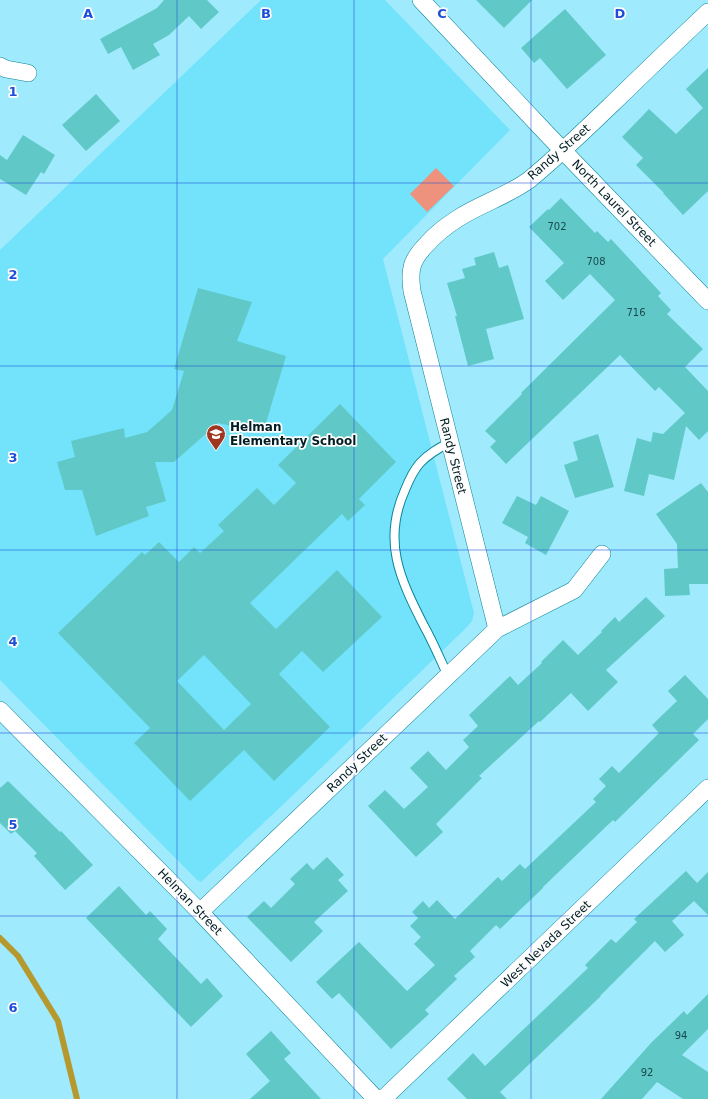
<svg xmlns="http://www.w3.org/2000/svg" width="708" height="1099" viewBox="0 0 708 1099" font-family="'DejaVu Sans',sans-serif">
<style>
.built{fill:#73e3fb}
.green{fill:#ef927d}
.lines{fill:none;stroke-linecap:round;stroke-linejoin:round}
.stream{stroke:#b6992e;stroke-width:6}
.building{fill:#60c9c7;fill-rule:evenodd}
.lane-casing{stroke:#098498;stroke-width:10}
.street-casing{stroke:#098498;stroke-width:18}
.lane{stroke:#fff;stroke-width:8}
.street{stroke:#fff;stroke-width:17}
.grid{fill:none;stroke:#1d4ed8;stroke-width:1;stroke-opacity:0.55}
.labels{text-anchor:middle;stroke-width:3.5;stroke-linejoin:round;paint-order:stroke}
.number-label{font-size:10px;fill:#18484c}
.street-label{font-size:12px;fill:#001d23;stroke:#fdfdfd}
.poi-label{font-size:12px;font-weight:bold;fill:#001d23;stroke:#fdfdfd;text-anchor:start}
.grid-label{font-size:13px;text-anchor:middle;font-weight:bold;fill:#1d4ed8;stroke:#fdfdfd;stroke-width:3.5;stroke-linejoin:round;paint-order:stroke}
</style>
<rect width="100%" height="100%" fill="#9feafc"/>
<path class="built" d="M 261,0 L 385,0 L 510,130 L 383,259 L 474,613 L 472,621 L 467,627 L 290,798 L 201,882 L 197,880 L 0,680 L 0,250 Z"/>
<path class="green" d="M 436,168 L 454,186 L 427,212 L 410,194 Z"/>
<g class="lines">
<path class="stream" d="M 0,938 L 18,956 L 58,1021 L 77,1099"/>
</g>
<path class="building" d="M 164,0 L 207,0 L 219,12 L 201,29 L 189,16 L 169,35 L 153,44 L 160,55 L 133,70 L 121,47 L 108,54 L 100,39 L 157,8 Z
M 476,0 L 532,0 L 504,28 Z
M 565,9 L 606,55 L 567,89 L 540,58 L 534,63 L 521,48 Z
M 708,68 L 708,191 L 683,215 L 663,193 L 664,193 L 636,165 L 643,158 L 622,137 L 649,109 L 676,134 L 703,108 L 686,89 Z
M 96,94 L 120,121 L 86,151 L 62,125 Z
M 23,135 L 55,155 L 44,174 L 41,172 L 26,195 L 0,179 L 0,155 L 7,160 Z
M 561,198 L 595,233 L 597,231 L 608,242 L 611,239 L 661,293 L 658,296 L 671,310 L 667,314 L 703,349 L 685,367 L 708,391 L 708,431 L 699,440 L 686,426 L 674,480 L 649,474 L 644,496 L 624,491 L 637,438 L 651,442 L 653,432 L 663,434 L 685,413 L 659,387 L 655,391 L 620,355 L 506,464 L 490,447 L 496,441 L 485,431 L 522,394 L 521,393 L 615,300 L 590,274 L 563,300 L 545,281 L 564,263 L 529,227 L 548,209 L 549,210 Z
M 494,252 L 499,268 L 508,265 L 524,319 L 486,329 L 494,359 L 468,366 L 455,316 L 457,316 L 447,283 L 465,278 L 462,269 L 476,265 L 474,258 Z
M 198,288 L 252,302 L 237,341 L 286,356 L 263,433 L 218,423 L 174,462 L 155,462 L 166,501 L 146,507 L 149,516 L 96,536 L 82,490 L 65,490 L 57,462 L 75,457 L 71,441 L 124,428 L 125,438 L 147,432 L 172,410 L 184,371 L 174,369 Z
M 340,404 L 396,462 L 359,499 L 365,505 L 348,521 L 342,514 L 250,603 L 276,629 L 337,570 L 382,617 L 323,672 L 302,651 L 279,674 L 330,727 L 274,781 L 244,750 L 190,801 L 134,743 L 150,728 L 58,633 L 142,552 L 145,555 L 159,542 L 179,562 L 194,547 L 200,553 L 224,531 L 218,525 L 257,488 L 274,505 L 296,483 L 278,465 ZM 204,655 L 251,704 L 224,730 L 177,681 Z
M 598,434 L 614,487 L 575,498 L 564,465 L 578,460 L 573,442 Z
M 701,483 L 708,492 L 708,584 L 689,584 L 690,595 L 665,596 L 664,569 L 678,568 L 677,544 L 656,514 Z
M 517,496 L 536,505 L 541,496 L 569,511 L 546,555 L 525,543 L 528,537 L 502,523 Z
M 646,597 L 665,616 L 606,670 L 618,682 L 588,711 L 571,693 L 540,722 L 539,721 L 479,776 L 482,778 L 436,824 L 443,832 L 416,857 L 368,806 L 385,790 L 404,809 L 428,787 L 410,768 L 428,751 L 446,770 L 469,747 L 463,740 L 478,726 L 469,715 L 510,676 L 518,685 L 542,663 L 541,662 L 563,640 L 578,655 L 602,632 L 601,631 L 615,617 L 619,622 Z
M 685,675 L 708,699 L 708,719 L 693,734 L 699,740 L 615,822 L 613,820 L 543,887 L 543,888 L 500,929 L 496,925 L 470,951 L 475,957 L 454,976 L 457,979 L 425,1010 L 429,1014 L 391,1049 L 339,993 L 332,999 L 316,982 L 359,942 L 407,991 L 435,965 L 414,944 L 421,937 L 410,926 L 418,918 L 412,912 L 423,901 L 429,908 L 437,900 L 455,919 L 498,877 L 502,881 L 520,864 L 525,869 L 596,802 L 593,799 L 606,786 L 599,779 L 612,766 L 619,773 L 659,733 L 652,725 L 677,701 L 668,691 Z
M 8,781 L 60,832 L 61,831 L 93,865 L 65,890 L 34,856 L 37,853 L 15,831 L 11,834 L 0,823 L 0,788 Z
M 327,857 L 344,875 L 338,880 L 348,891 L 314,922 L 323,931 L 291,962 L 247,917 L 264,901 L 271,908 L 295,884 L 290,879 L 307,863 L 313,870 Z
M 686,871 L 697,883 L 708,872 L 708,915 L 694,901 L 672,921 L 684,935 L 665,952 L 655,941 L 600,996 L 601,996 L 500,1092 L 507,1099 L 467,1099 L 447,1079 L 473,1053 L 485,1066 L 588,968 L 585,965 L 611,939 L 616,943 L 637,922 L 634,919 Z
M 119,886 L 146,915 L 150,911 L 167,929 L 158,939 L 201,984 L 207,978 L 223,996 L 191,1027 L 86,918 Z
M 708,994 L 708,1029 L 682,1055 L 708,1072 L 708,1099 L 683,1099 L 657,1082 L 642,1099 L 601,1099 L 651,1043 L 684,1011 L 687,1015 Z
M 271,1031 L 291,1053 L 284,1059 L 321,1099 L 250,1099 L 270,1081 L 246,1054 Z"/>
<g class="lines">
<g class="lane-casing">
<path id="lane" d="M 448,676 C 440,659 433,642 424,626 C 400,579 382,541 405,490 C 409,480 413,471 420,463 C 428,454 439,448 450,442"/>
</g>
<g class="street-casing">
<path id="street" d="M 421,0 L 547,134 L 708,301
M 0,66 L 6,69 L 28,73
M 497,629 L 574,590 L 602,554
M 0,710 L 200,912 L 376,1099
M 200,912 L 497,629 L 412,291 C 409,270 411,260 427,244 C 435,235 446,226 457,219 C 480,204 507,196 529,180 C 557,157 583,132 610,106 C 642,75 675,43 708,12
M 383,1099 L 708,788"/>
</g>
<use href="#lane" class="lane"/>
<use href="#street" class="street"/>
</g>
<path class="grid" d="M 177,0 L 177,1099M 354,0 L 354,1099M 531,0 L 531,1099M 0,183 L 708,183M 0,366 L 708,366M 0,550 L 708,550M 0,733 L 708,733M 0,916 L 708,916"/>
<defs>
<g id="school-pin" transform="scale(1)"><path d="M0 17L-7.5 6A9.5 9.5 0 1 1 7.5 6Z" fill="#9f3620" stroke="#fdfdfd"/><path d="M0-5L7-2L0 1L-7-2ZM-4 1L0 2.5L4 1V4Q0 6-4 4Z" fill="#fff"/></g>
</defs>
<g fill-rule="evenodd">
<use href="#school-pin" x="216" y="434"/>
</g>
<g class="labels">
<g class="number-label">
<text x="557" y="230">702</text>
<text x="596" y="265">708</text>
<text x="636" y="316">716</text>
<text x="681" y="1039">94</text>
<text x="647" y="1076">92</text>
</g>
<g class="street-label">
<text transform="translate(559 152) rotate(-41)" y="4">Randy Street</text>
<text transform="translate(614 203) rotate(46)" y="4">North Laurel Street</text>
<text transform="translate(453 456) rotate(76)" y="4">Randy Street</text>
<text transform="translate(357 763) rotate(-44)" y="4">Randy Street</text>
<text transform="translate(190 902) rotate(46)" y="4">Helman Street</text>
<text transform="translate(546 944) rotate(-44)" y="4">West Nevada Street</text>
</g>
<g class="poi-label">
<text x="230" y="431">Helman<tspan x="230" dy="14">Elementary School</tspan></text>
</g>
</g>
<g class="grid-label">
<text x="88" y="18">A</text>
<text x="266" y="18">B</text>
<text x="442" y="18">C</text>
<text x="620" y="18">D</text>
<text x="13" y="96">1</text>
<text x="13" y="279">2</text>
<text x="13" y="462">3</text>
<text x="13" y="646">4</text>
<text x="13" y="829">5</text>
<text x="13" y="1012">6</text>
</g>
</svg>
